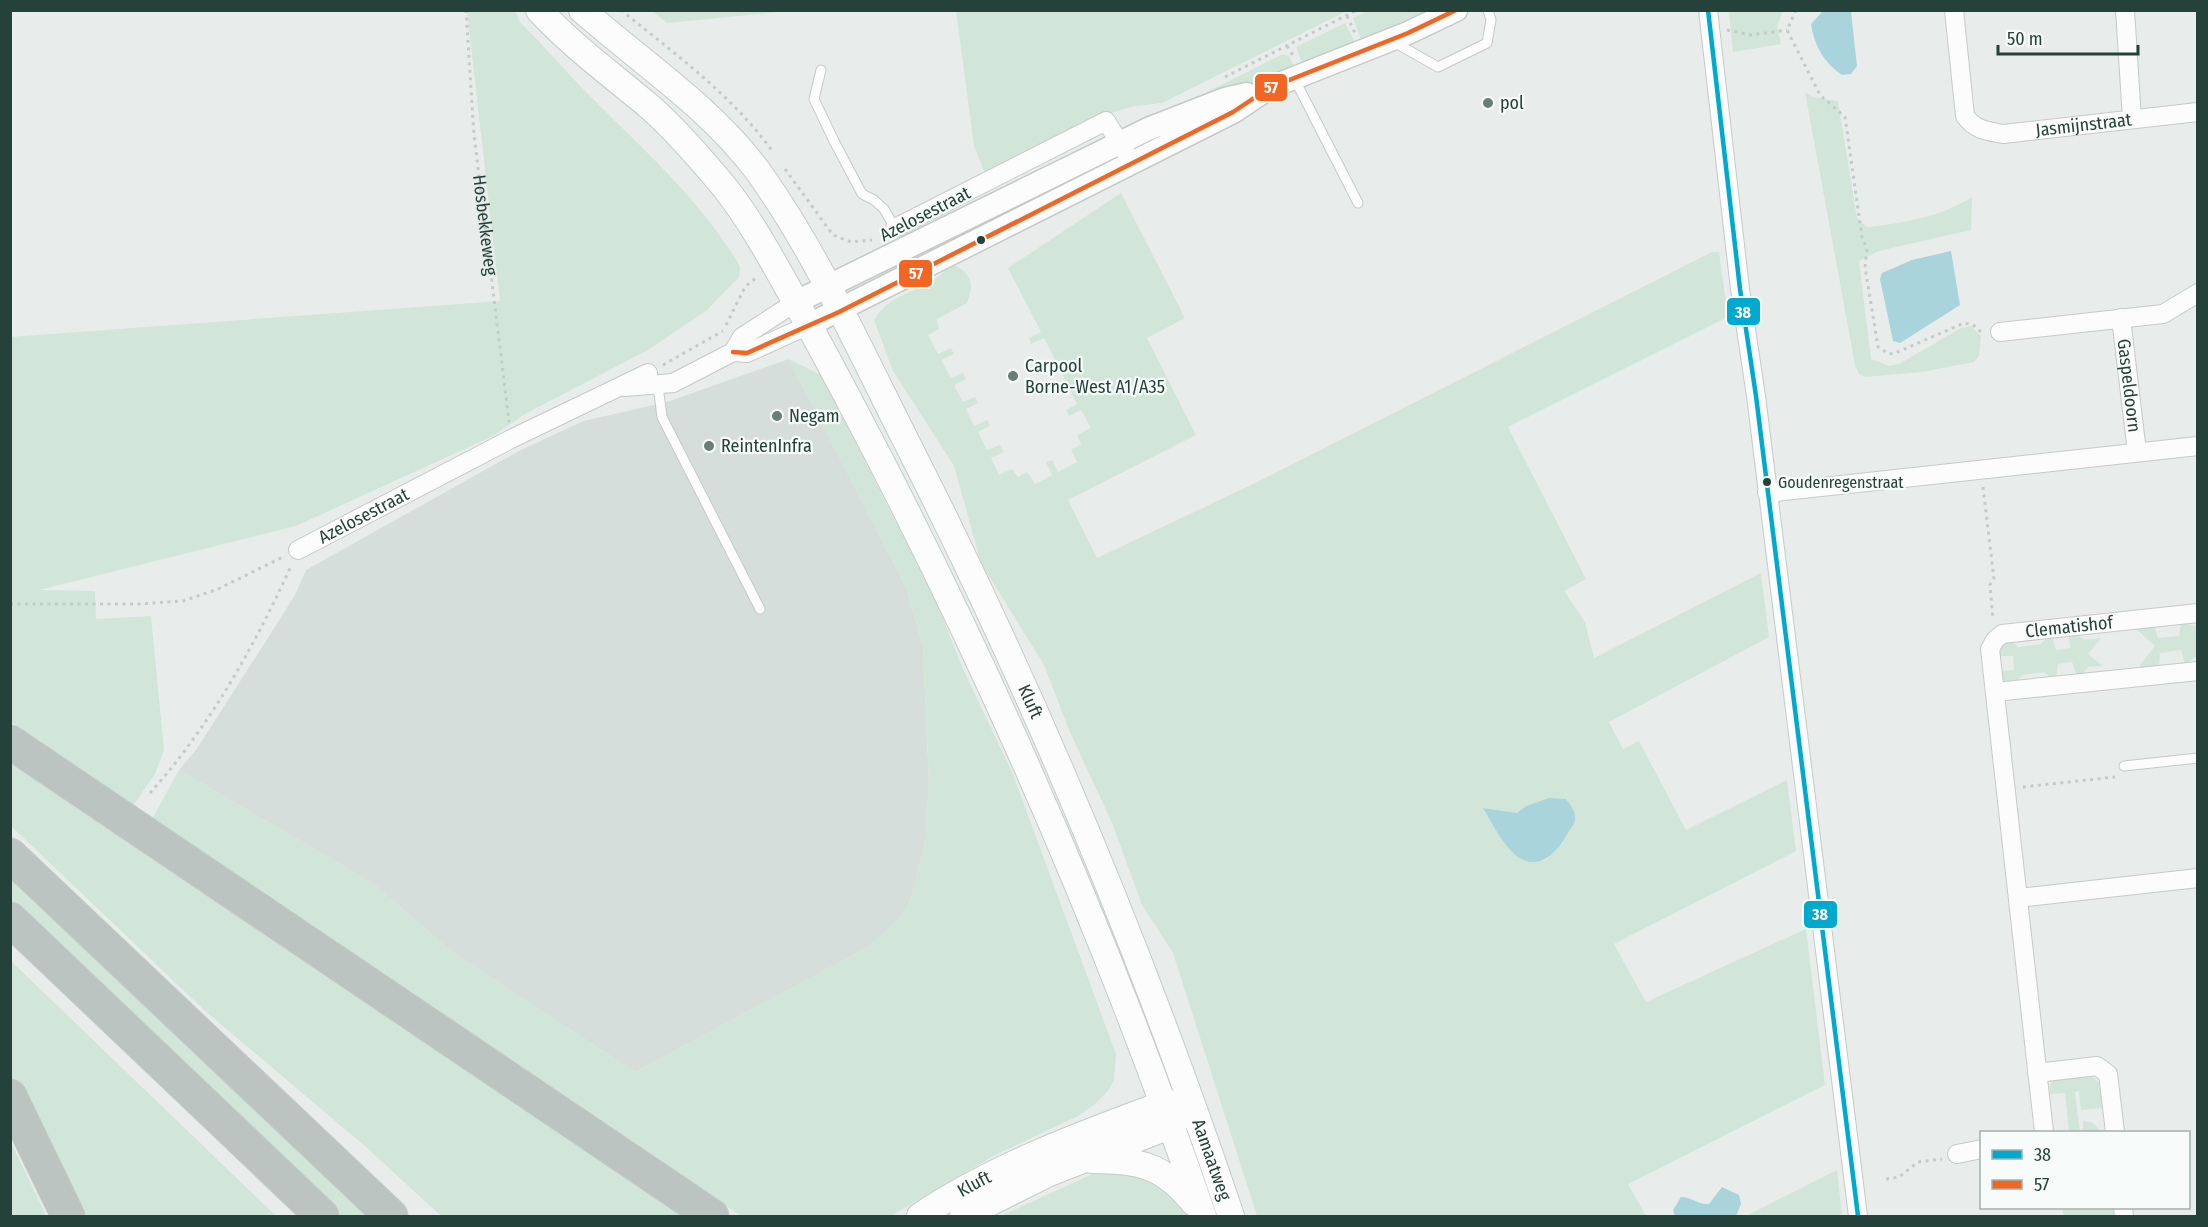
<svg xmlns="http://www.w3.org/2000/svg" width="2208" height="1227" viewBox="0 0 2208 1227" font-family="'Fira Sans Condensed',sans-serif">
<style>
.built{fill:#d6dedb}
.green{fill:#d1e6d8;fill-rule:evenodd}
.water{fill:#a9d4db}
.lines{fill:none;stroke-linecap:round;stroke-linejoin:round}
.service-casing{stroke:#c5cac8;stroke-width:11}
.minor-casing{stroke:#c5cac8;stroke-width:20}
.tertiary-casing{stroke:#c5cac8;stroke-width:25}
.secondary-casing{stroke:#c3cbc8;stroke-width:28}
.motorway-casing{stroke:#c3ccc9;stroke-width:35}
.path{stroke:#c3ccca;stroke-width:3;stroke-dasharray:3 4.5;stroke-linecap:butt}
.service{stroke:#fcfcfc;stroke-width:9}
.minor{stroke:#fcfcfc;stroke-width:18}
.tertiary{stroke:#fcfcfc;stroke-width:22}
.secondary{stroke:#fcfcfc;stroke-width:26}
.motorway{stroke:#bcc4c2;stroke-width:33}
.bus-1-casing{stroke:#f7fbf9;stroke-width:9}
.bus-2-casing{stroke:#f7fbf9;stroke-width:9}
.bus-1{stroke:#00a9ce;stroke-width:4.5}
.bus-2{stroke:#f26522;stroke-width:4.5}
.poi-dot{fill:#697e78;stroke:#f7fbf9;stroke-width:2}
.bus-dot{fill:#24423a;stroke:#f7fbf9;stroke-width:2}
.labels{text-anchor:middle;stroke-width:4.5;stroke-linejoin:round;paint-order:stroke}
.bus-label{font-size:16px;fill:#24423a;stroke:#f7fbf9;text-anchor:start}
.poi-label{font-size:18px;fill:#24423a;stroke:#f7fbf9;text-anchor:start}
.street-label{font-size:18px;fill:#24423a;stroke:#f7fbf9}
.line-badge{stroke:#f7fbf9;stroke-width:2}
.badge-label{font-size:16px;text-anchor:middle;font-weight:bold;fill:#fff}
</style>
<rect width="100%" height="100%" fill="#e8edeb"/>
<path class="built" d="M 789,359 L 906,587 L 923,646 L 929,783 L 924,848 L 910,902 L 899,918 L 870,946 L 635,1072 L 451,951 L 374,884 L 179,770 L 196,750 L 271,633 L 295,595 L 306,570 L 519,451 L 583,421 L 667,402 Z"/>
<path class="green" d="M 467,11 L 515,11 L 520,22 C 545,47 568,74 593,99 C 645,151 698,198 737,261 L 740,267 L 739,277 L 707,310 L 648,350 L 525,414 L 493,436 L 296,526 L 39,590 L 95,591 L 96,619 L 151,616 L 164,750 L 155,774 L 133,806 L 11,722 L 10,337 L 500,301 Z
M 652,11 L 788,11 L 667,23 Z
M 956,11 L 1347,11 L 1162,103 L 1134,106 L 1111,113 L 985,173 L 974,146 Z
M 1368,11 L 1435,11 L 1361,40 L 1353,18 Z
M 1729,11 L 1783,11 L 1777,26 L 1781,44 L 1733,52 Z
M 1345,23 L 1355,42 L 1302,63 L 1296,47 Z
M 1283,54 L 1289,56 L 1294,66 L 1290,69 L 1149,123 L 1146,116 L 1187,102 Z
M 1805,92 L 1813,97 L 1838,101 L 1857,218 L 1867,227 C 1903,223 1941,217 1972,197 L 1971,230 L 1879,251 L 1859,261 L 1871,359 L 1889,366 L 1899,364 L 1961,328 L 1971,326 L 1981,336 L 1979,356 L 1974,362 L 1922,372 L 1865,377 L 1859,374 L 1855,365 Z
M 1121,193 L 1185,318 L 1147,338 L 1196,435 L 1068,500 L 1097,558 L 1251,485 L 1712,252 L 1719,252 L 1728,317 L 1508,427 L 1586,579 L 1564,591 L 1585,622 L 1594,658 L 1761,573 L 1769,637 L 1609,722 L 1623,749 L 1639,741 L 1686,830 L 1787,780 L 1796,851 L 1614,944 L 1646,1002 L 1806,929 L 1825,1085 L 1628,1184 L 1646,1216 L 1257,1216 L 1173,953 L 1142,905 L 1112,823 L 1069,730 L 1044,665 L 981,563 L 954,466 L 893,371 L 874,320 C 892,289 931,292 951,264 C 971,271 975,284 967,303 L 937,319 L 939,329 L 928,335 L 938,354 L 951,348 L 954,354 L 941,360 L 951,378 L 963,373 L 966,379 L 954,385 L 963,402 L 975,397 L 978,403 L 966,409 L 974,426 L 987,420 L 990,426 L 978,432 L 987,450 L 1000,445 L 1004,452 L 991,458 L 999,475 L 1012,469 L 1018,477 L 1027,472 L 1035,484 L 1052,475 L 1046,462 L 1052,460 L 1058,472 L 1077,462 L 1071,450 L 1081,444 L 1077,435 L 1091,428 L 1081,410 L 1069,416 L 1066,410 L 1077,404 L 1068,386 L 1055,392 L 1053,387 L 1065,380 L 1044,338 L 1031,344 L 1029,338 L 1041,332 L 1008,268 ZM 1549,798 L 1547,859 L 1529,862 L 1484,808 L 1517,813 L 1526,806 Z
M 947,240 L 951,249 L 868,286 L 868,281 Z
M 789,359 L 821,375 L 936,601 L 962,667 L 1012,772 L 1116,1054 L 1114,1080 L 1108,1091 L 1095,1104 L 1078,1116 L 995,1155 L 891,1216 L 741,1216 L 152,819 L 179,770 L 374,884 L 451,951 L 635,1072 L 870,946 L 899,918 L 910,902 L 924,848 L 929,783 L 923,646 L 906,587 Z
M 2181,622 L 2197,627 L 2197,656 L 2185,664 L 2181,650 L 2160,653 L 2159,667 L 2143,668 L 2139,666 L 2155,646 L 2136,629 L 2154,625 L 2158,638 L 2179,636 Z
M 2076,633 L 2084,640 L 2101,638 L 2088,654 L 2103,666 L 2088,667 L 2082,675 L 2077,676 L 2072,662 L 2058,664 L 2056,678 L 2052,679 L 2044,672 L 2022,675 L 2016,683 L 2008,683 L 2001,678 L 2002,671 L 2014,670 L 2013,656 L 1998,656 L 1998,648 L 2003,641 L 2010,640 L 2018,647 L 2041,644 L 2048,636 L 2052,636 L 2056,650 L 2070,648 L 2069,637 Z
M 10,755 L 696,1216 L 441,1216 L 366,1147 L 204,1010 L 11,826 Z
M 10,876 L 371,1216 L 336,1216 L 11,906 Z
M 11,961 L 276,1216 L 75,1216 L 11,1079 Z
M 2092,1076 L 2099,1083 L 2103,1108 L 2081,1110 L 2079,1091 L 2075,1092 L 2080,1132 L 2069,1132 L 2065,1093 L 2050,1094 L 2050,1085 L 2054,1079 Z
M 2083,1121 L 2093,1123 L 2102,1132 L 2083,1132 Z
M 10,1140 L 44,1211 L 46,1216 L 11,1216 Z
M 1124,1167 L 1173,1190 L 1188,1216 L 1001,1216 L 1101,1170 Z
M 1837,1170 L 1842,1216 L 1746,1216 Z
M 2063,1208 L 2113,1208 L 2114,1216 L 2063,1216 Z"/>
<path class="water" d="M 1823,11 L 1851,12 L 1857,66 L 1851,74 L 1842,75 C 1824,63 1814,45 1811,24 Z
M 1951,251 L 1960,305 L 1900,343 L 1893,341 L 1880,279 L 1882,273 L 1912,260 Z
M 1549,798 L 1566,799 C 1570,805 1576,811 1575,820 C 1574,825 1569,831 1566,836 C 1556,853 1539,871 1518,857 C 1503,846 1493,824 1483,808 L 1517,813 L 1526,806 Z
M 1722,1187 L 1739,1195 L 1741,1204 L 1736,1216 L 1675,1216 L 1673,1210 L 1681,1197 C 1692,1197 1698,1205 1709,1204 Z"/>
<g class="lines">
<g class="service-casing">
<path id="service" d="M 1392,41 L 1438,67 L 1487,43 L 1491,20 L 1488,10
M 821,70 L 814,99 L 834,141 L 862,194 L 874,200 L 884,209 L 895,228
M 1294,78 L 1358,203
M 658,386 L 662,417 L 760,609
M 2124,766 L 2198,758"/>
</g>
<g class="minor-casing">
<g id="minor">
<path d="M 1708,10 L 1740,289 L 1756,396 L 1858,1216"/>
<path id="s2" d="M 1954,10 L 1965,116 C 1975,130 1987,131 2003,134 L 2198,112"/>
<path d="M 2125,10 L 2132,119"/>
<path d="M 895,228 L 1106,121 L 1126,153"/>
<path id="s3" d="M 2121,318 L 2137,452"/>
<path d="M 2000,332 L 2163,314 L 2198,293"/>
<path d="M 733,352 L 747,353 L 809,325"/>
<path d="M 625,387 L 673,383 L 733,352 L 742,337 L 796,302"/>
<path d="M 1767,493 L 2198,446"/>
<path id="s4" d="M 298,550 L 511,439 L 648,373"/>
<path d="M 1995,692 L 2198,671"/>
<path d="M 2018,898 L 2198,878"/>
<path d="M 2037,1073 L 2097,1066 L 2108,1074 L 2115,1132"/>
<path id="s5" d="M 2044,1132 L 1990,649 L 1995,640 L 2002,634 L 2198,613"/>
<path d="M 1957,1154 L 1982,1149"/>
<path d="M 2123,1208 L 2124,1216"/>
</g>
</g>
<g class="tertiary-casing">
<path id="tertiary" d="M 796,302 L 1148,129 L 1225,99 L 1247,94
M 809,325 L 1233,112 L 1269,88 L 1408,33 L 1456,10"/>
</g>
<g class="secondary-casing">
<g id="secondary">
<path d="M 539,10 C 573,47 612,75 650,107 C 678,132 702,160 726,189 C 750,220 770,256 789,290 C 823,349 854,409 885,469 C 1009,711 1115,960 1203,1216"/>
<path id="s6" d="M 582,10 C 641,62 710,107 757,170 C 815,250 860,350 905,439 C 1033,690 1141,949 1231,1216"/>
<path d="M 1092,1160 C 1139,1160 1164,1165 1194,1203"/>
<path id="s7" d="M 920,1216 C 995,1166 1080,1135 1164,1104 L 1180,1103"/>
<path d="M 963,1216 L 1047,1174 L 1172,1125 L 1184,1112"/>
</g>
</g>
<g class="motorway-casing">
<path id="motorway" d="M 10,742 L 712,1216
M 10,855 L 391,1216
M 10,919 L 322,1216
M 10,1096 L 68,1216"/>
</g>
<g class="path">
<path id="s1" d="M 466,10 L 474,135 L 509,422"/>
<path d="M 621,10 C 675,54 732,95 773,152"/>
<path d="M 1796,10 L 1787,30 L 1820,95 L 1845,117 L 1862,237 L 1867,249 L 1865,267 L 1878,347 L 1889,354 L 1895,353 L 1964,323 L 1973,325 L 1981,332"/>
<path d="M 1347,16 L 1355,33"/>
<path d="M 1727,30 L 1751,35 L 1787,30"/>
<path d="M 1287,46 L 1294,57"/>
<path d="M 1225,77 L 1357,10"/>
<path d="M 785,169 L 833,235 L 851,242 L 872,240"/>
<path d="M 726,325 L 745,287 L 758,276"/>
<path d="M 663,365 L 723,331"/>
<path d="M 1983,487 L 1994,579 L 1990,585 L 1993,620"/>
<path d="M 10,604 L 139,604 L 183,601 L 218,589 L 283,557"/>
<path d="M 2023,787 L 2115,777"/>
<path d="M 150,793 C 210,726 254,647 291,566"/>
<path d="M 1886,1179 L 1899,1177 L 1918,1162 L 1942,1159"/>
</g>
<use href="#service" class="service"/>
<use href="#minor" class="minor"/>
<use href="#tertiary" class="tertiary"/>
<use href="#secondary" class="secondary"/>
<use href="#motorway" class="motorway"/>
<g class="bus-1-casing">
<path id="bus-1" d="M 1708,10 L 1740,289 L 1756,396 L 1858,1216"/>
</g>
<g class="bus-2-casing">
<path id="bus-2" d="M 733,352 L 747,353 L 839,312 L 1233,112 L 1269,88 L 1408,33 L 1456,10"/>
</g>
<use href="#bus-1" class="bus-1"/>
<use href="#bus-2" class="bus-2"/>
</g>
<g class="poi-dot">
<circle cx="1488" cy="103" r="6"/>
<circle cx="1013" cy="376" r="6"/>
<circle cx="777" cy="416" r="6"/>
<circle cx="709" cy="446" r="6"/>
</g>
<g class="bus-dot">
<circle cx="981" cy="240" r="5"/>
<circle cx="1767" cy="482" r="5"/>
</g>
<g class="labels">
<g class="bus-label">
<text x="1778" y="488">Goudenregenstraat</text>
</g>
<g class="poi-label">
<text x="1500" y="109">pol</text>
<text x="1025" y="372">Carpool<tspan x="1025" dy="21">Borne-West A1/A35</tspan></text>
<text x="789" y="422">Negam</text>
<text x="721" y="452">ReintenInfra</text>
</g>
<g class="street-label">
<text dy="6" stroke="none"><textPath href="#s2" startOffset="231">Jasmijnstraat</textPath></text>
<text transform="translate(925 214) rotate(-27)" y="6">Azelosestraat</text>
<text dy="6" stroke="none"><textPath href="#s1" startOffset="216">Hosbekkeweg</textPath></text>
<text dy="6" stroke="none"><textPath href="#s3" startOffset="68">Gaspeldoorn</textPath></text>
<text dy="6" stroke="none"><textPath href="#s4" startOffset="74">Azelosestraat</textPath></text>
<text dy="6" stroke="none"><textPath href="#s5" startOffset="573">Clematishof</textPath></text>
<text dy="6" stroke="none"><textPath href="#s6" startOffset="836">Kluft</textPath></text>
<text dy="6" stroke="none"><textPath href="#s6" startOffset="1329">Aamaatweg</textPath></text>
<text dy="6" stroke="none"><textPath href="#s7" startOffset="63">Kluft</textPath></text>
</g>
</g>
<g class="line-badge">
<rect x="1254" y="73" width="34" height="29" rx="6" fill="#f26522"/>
<rect x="898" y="259" width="35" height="29" rx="6" fill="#f26522"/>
<rect x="1726" y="297" width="35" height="29" rx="6" fill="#00a9ce"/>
<rect x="1803" y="900" width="35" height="29" rx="6" fill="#00a9ce"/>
</g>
<g class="badge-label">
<text x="1271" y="93">57</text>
<text x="916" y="279">57</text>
<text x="1743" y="318">38</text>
<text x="1820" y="920">38</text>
</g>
<rect width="2208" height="1227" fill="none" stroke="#24423a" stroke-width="24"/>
<rect x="1980" y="1131" width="210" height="78" fill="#f7fbf9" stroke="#a3b1ad" stroke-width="1.5"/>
<rect x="1992" y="1150" width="30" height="9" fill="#00a9ce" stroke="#a3b1ad" stroke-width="1.5"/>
<text x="2034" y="1161" font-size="18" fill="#24423a">38</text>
<rect x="1992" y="1180" width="30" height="9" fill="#f26522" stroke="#a3b1ad" stroke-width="1.5"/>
<text x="2034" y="1191" font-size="18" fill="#24423a">57</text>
<path d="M1998 45v9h140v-9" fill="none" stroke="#24423a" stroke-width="3"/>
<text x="2007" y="45" font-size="18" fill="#24423a" stroke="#f7fbf9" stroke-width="4.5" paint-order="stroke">50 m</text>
</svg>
